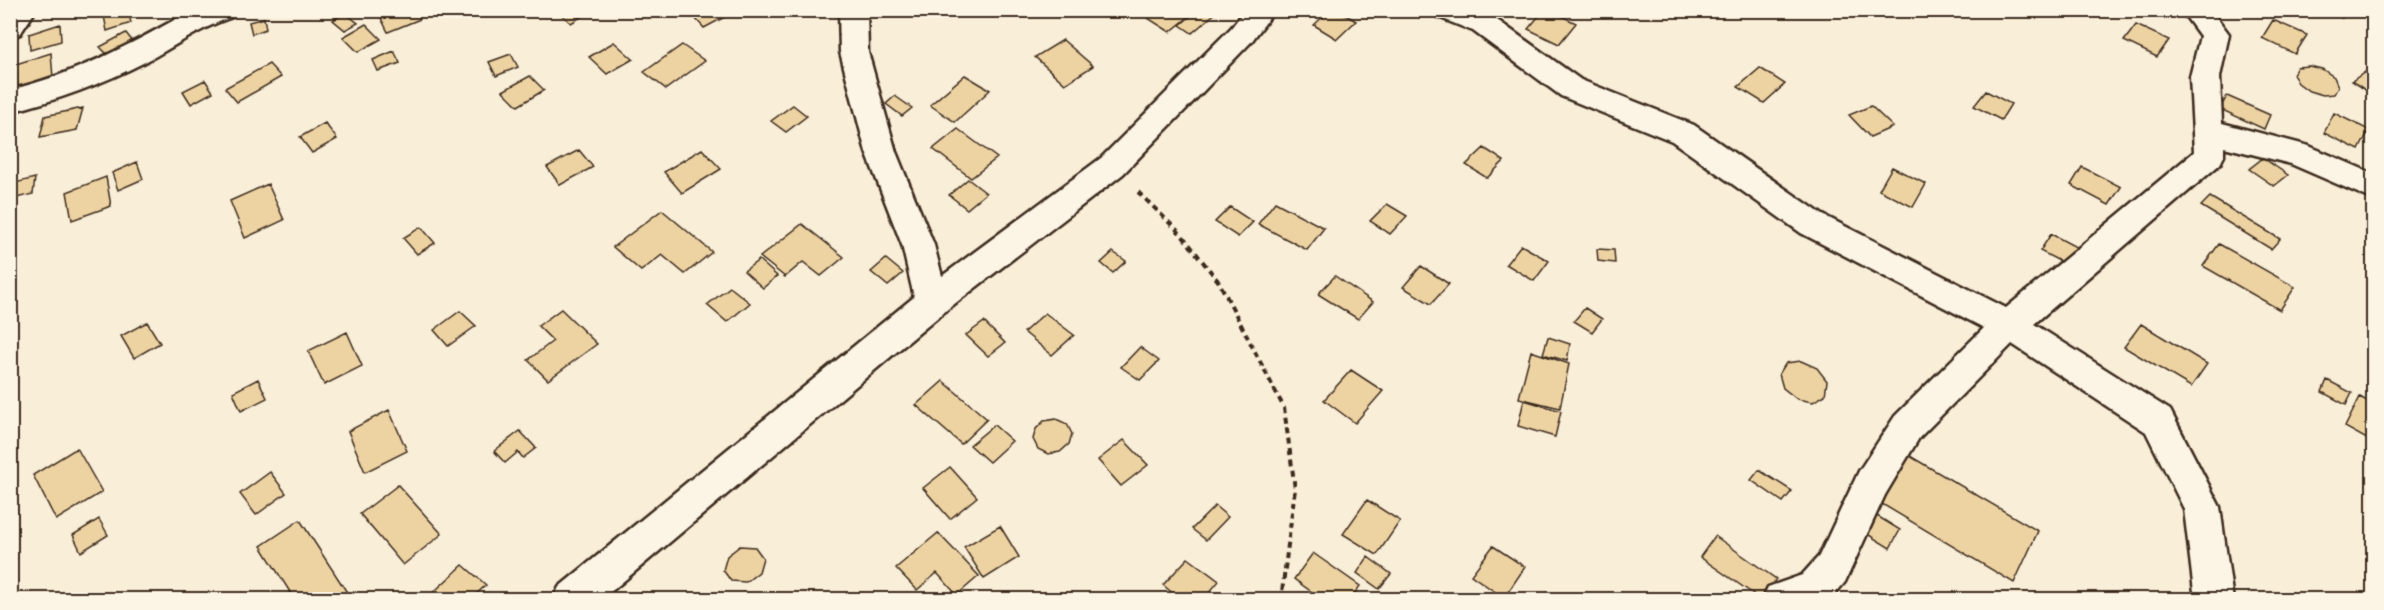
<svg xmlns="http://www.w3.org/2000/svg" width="2384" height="610" viewBox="0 0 2384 610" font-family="'Patrick Hand',sans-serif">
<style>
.building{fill:#eed3a2;stroke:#3b2a1e;stroke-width:1.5}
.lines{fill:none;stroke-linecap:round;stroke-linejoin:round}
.minor-casing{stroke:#3b2a1e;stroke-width:5}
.path{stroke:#3b2a1e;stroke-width:4;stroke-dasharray:6 4.5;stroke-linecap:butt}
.minor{fill:#fcf5e5;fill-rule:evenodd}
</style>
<rect width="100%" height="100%" fill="#f9eed8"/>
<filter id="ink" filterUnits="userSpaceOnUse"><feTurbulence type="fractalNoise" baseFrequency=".0167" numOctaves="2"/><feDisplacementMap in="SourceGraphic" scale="12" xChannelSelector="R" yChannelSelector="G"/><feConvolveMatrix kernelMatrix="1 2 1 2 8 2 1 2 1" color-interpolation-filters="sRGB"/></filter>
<g filter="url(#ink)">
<path class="building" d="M 118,10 L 128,10 L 131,23 L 107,31 L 104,16 Z
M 377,10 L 416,10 L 420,19 L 388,32 Z
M 570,10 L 582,10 L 586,14 L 571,23 L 562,15 Z
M 688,10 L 736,10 L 736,11 L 704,28 Z
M 1149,10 L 1184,10 L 1191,15 L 1170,32 L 1143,15 Z
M 1198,10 L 1219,10 L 1192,33 L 1180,25 Z
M 1330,10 L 1337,10 L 1356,21 L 1337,39 L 1314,25 Z
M 1544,10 L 1549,10 L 1576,23 L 1559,44 L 1528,29 Z
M 2324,10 L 2346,10 L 2342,18 Z
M 345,13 L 358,23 L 345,30 L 333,20 Z
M 264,18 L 266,29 L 252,34 L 249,22 Z
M 2273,20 L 2307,35 L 2295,54 L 2262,38 Z
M 60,24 L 61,41 L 30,50 L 29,34 Z
M 366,24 L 381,39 L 358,52 L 343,37 Z
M 2136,25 L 2169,40 L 2157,57 L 2124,41 Z
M 126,33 L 133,42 L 108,55 L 100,47 Z
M 1063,40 L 1093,66 L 1065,84 L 1035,57 Z
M 614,42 L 633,59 L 607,74 L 589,57 Z
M 682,45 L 705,61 L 666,89 L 644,72 Z
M 394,51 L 400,63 L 378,71 L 373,60 Z
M 51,53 L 53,78 L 18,90 L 16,64 Z
M 511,54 L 518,67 L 496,76 L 489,62 Z
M 269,64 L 281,77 L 237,102 L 225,88 Z
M 2309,66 L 2322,69 L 2334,77 L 2338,87 L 2334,94 L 2323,95 L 2309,91 L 2298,83 L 2293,74 L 2297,67 Z
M 2374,66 L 2374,91 L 2370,93 L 2352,81 Z
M 1760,68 L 1785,84 L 1764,103 L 1738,87 Z
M 965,75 L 990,90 L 955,122 L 930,105 Z
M 530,76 L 544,90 L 518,106 L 503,91 Z
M 205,80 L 213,92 L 191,104 L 183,91 Z
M 1986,91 L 2011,104 L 2001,120 L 1974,106 Z
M 895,96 L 912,108 L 902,116 L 886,104 Z
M 2227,96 L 2270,115 L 2264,129 L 2220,109 Z
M 793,105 L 807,116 L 786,132 L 771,121 Z
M 1871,106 L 1893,127 L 1870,137 L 1849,115 Z
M 83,108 L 77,130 L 40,137 L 45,116 Z
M 2334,113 L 2369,130 L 2359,150 L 2324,133 Z
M 325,123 L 337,139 L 312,153 L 300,137 Z
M 958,129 L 997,158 L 971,178 L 933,149 Z
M 1484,148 L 1504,161 L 1487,178 L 1466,165 Z
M 702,149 L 721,169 L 682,193 L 664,172 Z
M 579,150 L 593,167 L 560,185 L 547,167 Z
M 2263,158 L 2288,175 L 2274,186 L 2249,169 Z
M 137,162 L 143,179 L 118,190 L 112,173 Z
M 1892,167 L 1926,184 L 1913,207 L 1879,190 Z
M 2082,167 L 2121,187 L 2109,205 L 2071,185 Z
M 106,177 L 111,206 L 72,220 L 67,192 Z
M 35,178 L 33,194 L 12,199 L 15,183 Z
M 968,179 L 986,193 L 967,209 L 949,195 Z
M 268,184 L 284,220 L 245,238 L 230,201 Z
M 2210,197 L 2280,239 L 2271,249 L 2201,206 Z
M 1275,202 L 1324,228 L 1307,250 L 1258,224 Z
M 1387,204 L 1407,216 L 1390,234 L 1370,221 Z
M 1230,207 L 1253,222 L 1238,237 L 1215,222 Z
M 662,210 L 712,252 L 685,274 L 662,255 L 641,271 L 613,247 Z
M 802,224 L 844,257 L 821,276 L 803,262 L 785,277 L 760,257 Z
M 421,227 L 435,243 L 417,254 L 403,238 Z
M 2051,234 L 2076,247 L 2065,264 L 2040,251 Z
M 2219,244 L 2295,287 L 2280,310 L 2203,266 Z
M 1521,245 L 1549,261 L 1534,281 L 1506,264 Z
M 1597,249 L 1614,250 L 1615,263 L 1598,261 Z
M 1113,252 L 1126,261 L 1113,273 L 1101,263 Z
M 886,259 L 903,273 L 888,286 L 871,272 Z
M 759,260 L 777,276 L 763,288 L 744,271 Z
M 1421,266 L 1449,284 L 1431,304 L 1403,287 Z
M 1335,276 L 1373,302 L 1358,319 L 1318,294 Z
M 730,287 L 750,303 L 727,322 L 707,305 Z
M 1585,308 L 1602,319 L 1592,332 L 1574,321 Z
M 561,309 L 597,344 L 548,380 L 528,360 L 553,341 L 538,326 Z
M 460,311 L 476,326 L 448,346 L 434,330 Z
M 1045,313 L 1074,335 L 1052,355 L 1024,332 Z
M 147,322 L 160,343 L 134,358 L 121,336 Z
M 984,322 L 1005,343 L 988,356 L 966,335 Z
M 2141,324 L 2207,364 L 2191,387 L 2124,347 Z
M 347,332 L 362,366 L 324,385 L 308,351 Z
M 1548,337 L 1570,344 L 1567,361 L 1543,354 Z
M 1140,347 L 1159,361 L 1140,380 L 1121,367 Z
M 1531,351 L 1569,364 L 1560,408 L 1519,398 Z
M 1801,361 L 1817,368 L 1827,381 L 1825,395 L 1813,402 L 1797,399 L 1783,388 L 1779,374 L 1786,363 Z
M 1351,370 L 1383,391 L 1355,423 L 1324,400 Z
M 258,379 L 267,398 L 241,411 L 233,392 Z
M 2327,380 L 2352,393 L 2346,405 L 2322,392 Z
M 943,381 L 987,419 L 961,444 L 916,405 Z
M 2360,397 L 2374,405 L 2374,443 L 2345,427 Z
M 1524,400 L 1561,411 L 1555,437 L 1518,426 Z
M 389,410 L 407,451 L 365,472 L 348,431 Z
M 1056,419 L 1067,424 L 1072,434 L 1069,444 L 1060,452 L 1048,454 L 1038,449 L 1033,439 L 1036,429 L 1044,421 Z
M 994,425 L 1012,441 L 989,462 L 970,445 Z
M 520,431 L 536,448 L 523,458 L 518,452 L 505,463 L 494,451 Z
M 1124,440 L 1148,465 L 1121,486 L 1098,460 Z
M 77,448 L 102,492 L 56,520 L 33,475 Z
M 1903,452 L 2038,531 L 2014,583 L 1877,501 Z
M 950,467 L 977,497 L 950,519 L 923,488 Z
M 1759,470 L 1792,491 L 1783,502 L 1751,480 Z
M 270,472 L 286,493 L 256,515 L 240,494 Z
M 398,485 L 442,534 L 403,565 L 360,514 Z
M 1367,500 L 1400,521 L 1377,555 L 1343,534 Z
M 1215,506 L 1228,517 L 1206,540 L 1192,529 Z
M 1869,511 L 1900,530 L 1890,548 L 1859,529 Z
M 99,519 L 108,535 L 81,552 L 73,535 Z
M 300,520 L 352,600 L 295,600 L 261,546 Z
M 1000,526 L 1019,557 L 984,579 L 964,547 Z
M 938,533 L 979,576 L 957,595 L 937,573 L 917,590 L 896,568 Z
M 1715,536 L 1776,579 L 1762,600 L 1700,557 Z
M 740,546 L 755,547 L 763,558 L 759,572 L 746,582 L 731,581 L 723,570 L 727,556 Z
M 1493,546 L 1525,567 L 1504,598 L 1471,575 Z
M 1313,553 L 1360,586 L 1350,600 L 1323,600 L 1294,579 Z
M 1368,557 L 1391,574 L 1379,589 L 1357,573 Z
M 1188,558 L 1219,581 L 1203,600 L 1181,600 L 1163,585 Z
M 463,565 L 486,585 L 470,600 L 425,600 Z"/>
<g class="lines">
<g class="minor-casing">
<path id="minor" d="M 10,10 L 36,10 L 20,34 L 10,37 Z
M 192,10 L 236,10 L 232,17 C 201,27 174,47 145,62 C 102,84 58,100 10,112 L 10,90 C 76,74 134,43 192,10 Z
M 839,10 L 867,10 L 868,52 L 896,152 L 934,245 L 942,276 L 1101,158 L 1231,28 L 1245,10 L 1275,10 L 1251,42 L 1123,174 L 944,312 L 601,600 L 553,600 L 559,587 L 914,297 L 902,245 L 866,152 L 840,52 Z
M 1434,10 L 1477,10 L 1493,17 L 1581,80 L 1694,125 L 1823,215 L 2006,308 L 2194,152 L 2190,77 L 2200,36 L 2181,10 L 2211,10 L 2229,34 L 2220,77 L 2222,123 L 2309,146 L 2374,174 L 2374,200 L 2291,164 L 2224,147 L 2224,156 L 2220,164 L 2034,324 L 2170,410 L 2220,507 L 2233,600 L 2195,600 L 2184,509 L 2146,432 L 2012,344 L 1919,438 L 1885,495 L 1845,582 L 1830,600 L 1762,600 L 1768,587 L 1802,575 L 1819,556 L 1859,471 L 1895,416 L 1984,328 L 1801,233 L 1672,141 L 1561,96 L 1473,31 L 1438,17 Z"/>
</g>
<path class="path" d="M 1138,192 L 1181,234 L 1219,282 L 1284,408 L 1295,489 L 1281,600"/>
<use href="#minor" class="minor"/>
</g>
</g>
<rect width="2384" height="610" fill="none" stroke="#fcf5e5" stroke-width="36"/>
<rect x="18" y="18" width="2348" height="574" fill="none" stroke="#3b2a1e" stroke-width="2" filter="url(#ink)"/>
</svg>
